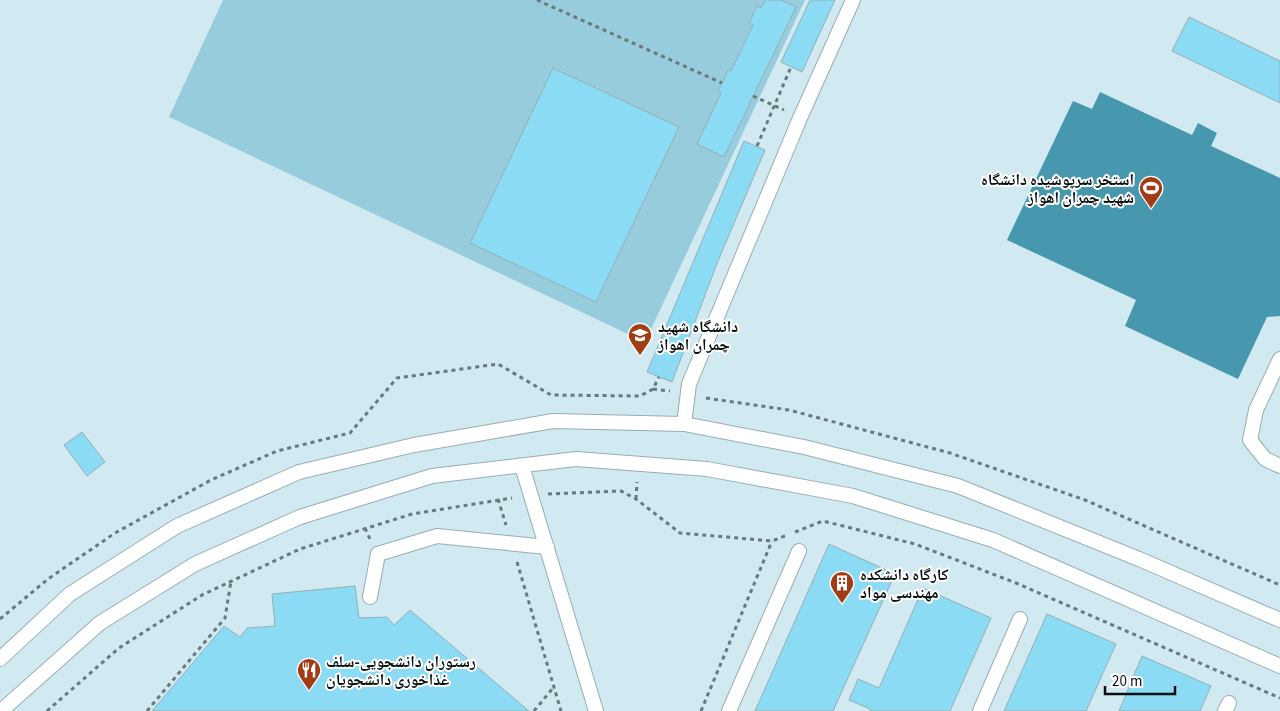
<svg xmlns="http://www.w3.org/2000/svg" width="1280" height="711" viewBox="0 0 1280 711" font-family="'Source Sans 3','Noto Naskh Arabic',sans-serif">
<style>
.green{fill:#97ccdc}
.water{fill:#4798af}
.building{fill:#8adbf3;stroke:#98aeb5}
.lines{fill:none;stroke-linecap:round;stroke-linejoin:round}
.lane-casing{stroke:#97adb4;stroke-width:16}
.path{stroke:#69797d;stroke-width:3;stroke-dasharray:4 4;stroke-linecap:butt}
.lane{stroke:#fff;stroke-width:14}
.labels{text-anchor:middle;stroke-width:4;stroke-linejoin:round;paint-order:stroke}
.poi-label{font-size:16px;font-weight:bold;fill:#081012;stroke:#fff;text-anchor:start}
</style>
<rect width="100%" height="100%" fill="#d1e9f0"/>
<path class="green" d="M 223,0 L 805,0 L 645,342 L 169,117 Z"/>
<path class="water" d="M 1100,92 L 1192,135 L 1198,123 L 1217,133 L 1211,146 L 1280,178 L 1280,316 L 1267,317 L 1238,379 L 1125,326 L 1136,300 L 1007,240 L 1073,101 L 1092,109 Z"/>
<path class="building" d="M 765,0 L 781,0 L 796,7 L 724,157 L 697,144 L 721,93 L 718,91 L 722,83 L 728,70 L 731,71 L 753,25 L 749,23 L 757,6 L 761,8 Z
M 810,0 L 835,0 L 802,72 L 781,62 Z
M 1189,17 L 1280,61 L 1280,103 L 1172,51 Z
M 553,68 L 679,127 L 596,302 L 470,243 Z
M 744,141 L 765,150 L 718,261 L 672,382 L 647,372 Z
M 82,432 L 105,462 L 87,476 L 64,445 Z
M 829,544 L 895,574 L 833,711 L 755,711 Z
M 355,586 L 359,618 L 387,617 L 394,625 L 410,610 L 529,711 L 152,711 L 224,626 L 240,637 L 247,628 L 275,626 L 272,594 Z
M 923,588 L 991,618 L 950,711 L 870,711 L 870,709 L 849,700 L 858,679 L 879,688 Z
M 1047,614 L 1116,644 L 1086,711 L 1004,711 Z
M 1142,656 L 1211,686 L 1200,711 L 1119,711 Z"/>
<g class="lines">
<g class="lane-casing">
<path id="lane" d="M 1280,359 L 1256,410 L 1250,440 L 1265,459 L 1280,466
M 684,424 L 689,384 L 800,118 L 853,0
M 522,466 L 596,711
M 370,597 L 378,554 L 437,536 L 547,547
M 0,659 L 70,594 L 177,526 L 299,472 L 414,445 L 553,421 L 684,424 L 804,447 L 958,486 L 1139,559 L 1280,620
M 1,711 L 100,623 L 195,564 L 300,517 L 432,476 L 576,459 L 707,469 L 853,496 L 993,540 L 1280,666
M 729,711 L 799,551
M 980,711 L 1020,619
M 1225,711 L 1229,703"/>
</g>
<path class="path" d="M 537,0 L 722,83
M 753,96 L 784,110
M 757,146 L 791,67
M 653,389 L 670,391
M 706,398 L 789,410 L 950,453 L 1085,500 L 1280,585
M 548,494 L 621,491 L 636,499 L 680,533 L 772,541 L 787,535
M 498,499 L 506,525
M 636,499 L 637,482
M 365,528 L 370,539
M 795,532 L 823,521 L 915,544 L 1016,583 L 1280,698
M 517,562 L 561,711
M 0,619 L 48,579 L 115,533 L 211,480 L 277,451 L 350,433 L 397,378 L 498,364 L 551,395 L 640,396 L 653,389 L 659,377
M 47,711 L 119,648 L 202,595 L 300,549 L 412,514 L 512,498
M 147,711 L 225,618 L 231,581
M 534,711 L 553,688
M 701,711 L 772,541"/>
<use href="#lane" class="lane"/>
</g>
<defs>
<g id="stadium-pin" transform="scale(1.25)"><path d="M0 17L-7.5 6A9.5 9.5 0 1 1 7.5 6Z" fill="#a23c15" stroke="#fff"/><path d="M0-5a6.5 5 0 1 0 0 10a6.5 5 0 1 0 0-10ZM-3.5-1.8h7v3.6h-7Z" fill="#fff"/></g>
<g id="university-pin" transform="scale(1.25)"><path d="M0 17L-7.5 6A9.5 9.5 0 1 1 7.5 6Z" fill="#a23c15" stroke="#fff"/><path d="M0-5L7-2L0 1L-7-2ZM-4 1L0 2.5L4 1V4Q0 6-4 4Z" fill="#fff"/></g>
<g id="building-pin" transform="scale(1.25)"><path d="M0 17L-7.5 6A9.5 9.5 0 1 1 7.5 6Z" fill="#a23c15" stroke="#fff"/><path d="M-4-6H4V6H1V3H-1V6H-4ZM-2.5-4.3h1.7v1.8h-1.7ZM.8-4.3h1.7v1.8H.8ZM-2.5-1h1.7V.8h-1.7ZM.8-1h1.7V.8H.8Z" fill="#fff"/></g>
<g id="restaurant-pin" transform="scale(1.25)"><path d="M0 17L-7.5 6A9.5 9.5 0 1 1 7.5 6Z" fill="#a23c15" stroke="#fff"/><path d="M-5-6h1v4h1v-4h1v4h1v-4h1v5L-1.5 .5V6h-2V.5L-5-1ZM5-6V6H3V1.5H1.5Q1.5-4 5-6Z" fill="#fff"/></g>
</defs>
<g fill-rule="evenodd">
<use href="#stadium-pin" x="1151" y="188"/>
<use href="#university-pin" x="640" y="335"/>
<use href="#building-pin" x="842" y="583"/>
<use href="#restaurant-pin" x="309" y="670"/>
</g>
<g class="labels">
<g class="poi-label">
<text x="1134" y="185" text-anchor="end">استخر سرپوشیده دانشگاه<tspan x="1134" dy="18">شهید چمران اهواز</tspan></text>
<text x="658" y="332">دانشگاه شهید<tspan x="658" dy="18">چمران اهواز</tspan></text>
<text x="860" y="580">کارگاه دانشکده<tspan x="860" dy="18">مهندسی مواد</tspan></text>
<text x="326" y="667">رستوران دانشجویی-سلف<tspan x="326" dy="18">غذاخوری دانشجویان</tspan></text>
</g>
</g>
<path d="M1105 686v8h70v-8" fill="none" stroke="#081012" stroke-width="2.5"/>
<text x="1112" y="686" font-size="15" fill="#081012" stroke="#ffffff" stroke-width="4" paint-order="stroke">20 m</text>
</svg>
